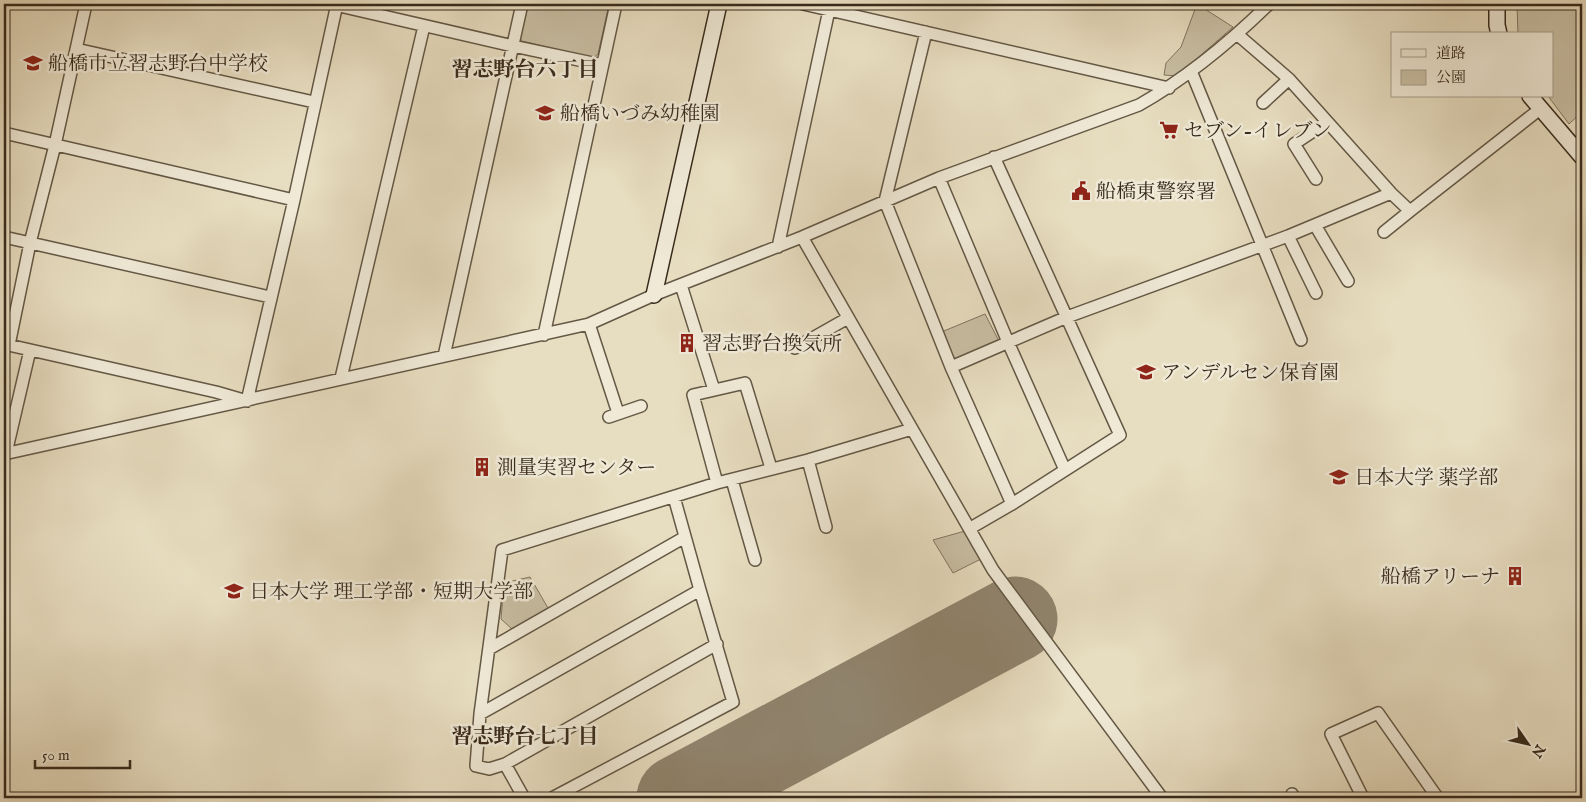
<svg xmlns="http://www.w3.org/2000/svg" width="1586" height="802" viewBox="0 0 1586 802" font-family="'IM FELL English','Noto Serif JP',serif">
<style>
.green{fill:#c9bfa4;stroke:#817560}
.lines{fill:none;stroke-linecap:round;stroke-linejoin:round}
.runway{stroke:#90846e;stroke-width:85}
.street-casing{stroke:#645845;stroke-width:14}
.secondary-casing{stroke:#392b1c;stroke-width:18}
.street{stroke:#efe9d6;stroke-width:11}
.secondary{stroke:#efe9d6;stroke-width:15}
.labels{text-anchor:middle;stroke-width:5;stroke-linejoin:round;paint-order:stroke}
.poi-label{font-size:20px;fill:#392b1c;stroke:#efe9d6;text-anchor:start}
.neighbourhood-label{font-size:21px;font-weight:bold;fill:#392b1c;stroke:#efe9d6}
</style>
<rect width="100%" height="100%" fill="#e7ddc0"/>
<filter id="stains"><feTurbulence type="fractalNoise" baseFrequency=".004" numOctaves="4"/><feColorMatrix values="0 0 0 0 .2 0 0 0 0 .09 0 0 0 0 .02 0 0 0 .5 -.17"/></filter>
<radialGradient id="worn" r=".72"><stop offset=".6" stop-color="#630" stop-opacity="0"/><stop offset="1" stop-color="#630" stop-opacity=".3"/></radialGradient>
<path class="green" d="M 526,4 L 609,4 L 598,54 L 593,58 L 522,41 L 519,37 Z
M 1197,4 L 1233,27 L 1177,76 L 1164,75 L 1166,63 L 1181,47 Z
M 1517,4 L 1582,4 L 1582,112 L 1569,124 L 1548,96 L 1552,96 L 1552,34 L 1518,34 Z
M 985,314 L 1000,343 L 952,362 L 939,333 Z
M 965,531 L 981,559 L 953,573 L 933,540 Z
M 530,577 L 548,608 L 512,629 L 501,619 L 504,583 Z"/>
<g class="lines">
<path class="runway" d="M 679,798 L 1015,619"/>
<g class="street-casing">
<path id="street" d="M 331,4 L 513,46 L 602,65
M 803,4 L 1169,88
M 926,32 L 885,201 L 951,367 L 1012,504 L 1120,435 L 994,157
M 1238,35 L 1289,79 L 1391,193 L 1410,211 L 1540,109
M 76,49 L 314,102
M 1191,71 L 1301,340
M 1263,103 L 1289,79
M 4,133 L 294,200
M 939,178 L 1008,342 L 1065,470
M 1316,179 L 1294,144 L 1327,122
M 1315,225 L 1348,281
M 1384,232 L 1410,211
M 1288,236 L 1316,293
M 4,237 L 270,297
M 802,237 L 993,570 L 1162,798
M 778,247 L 829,10
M 681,285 L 714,390
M 589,324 L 618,413
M 544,335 L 616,4
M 4,344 L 216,392 L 247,401 L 294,200 L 337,4
M 9,345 L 30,243 L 55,145 L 86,4
M 795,348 L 848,318
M 444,356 L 522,4
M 951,367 L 1067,317 L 1288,236 L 1391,193
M 341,378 L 424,26
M 609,417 L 641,406
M 6,453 L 30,350
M 4,454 L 589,324 L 654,295 L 802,237 L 939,178 L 1139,105 C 1187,78 1230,42 1269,4
M 808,460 L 826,527
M 732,480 L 755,560
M 717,483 L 693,395 L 745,383 L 771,468
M 974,526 L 1012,504
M 717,644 L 505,764 L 489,769 L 476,766 L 480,714 L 502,550 L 717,483 L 808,460 L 912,429
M 489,649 L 685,537
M 480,714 L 700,590
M 505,764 L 524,798
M 1292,794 L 1294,798
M 552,798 L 733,702 L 700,590 L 674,497
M 1363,798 L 1331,734 L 1378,713 L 1437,797 L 1435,798"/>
</g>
<g class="secondary-casing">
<path id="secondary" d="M 1497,4 L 1497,25 L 1499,34
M 1530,96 L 1582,157
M 654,295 L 719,4"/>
</g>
<use href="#street" class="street"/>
<use href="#secondary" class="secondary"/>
</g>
<defs>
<g id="school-bare" transform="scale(1.5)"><path d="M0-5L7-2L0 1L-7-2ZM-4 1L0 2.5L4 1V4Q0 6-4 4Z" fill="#8f2418" stroke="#efe9d6" stroke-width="2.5" paint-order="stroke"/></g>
<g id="supermarket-bare" transform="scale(1.5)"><path d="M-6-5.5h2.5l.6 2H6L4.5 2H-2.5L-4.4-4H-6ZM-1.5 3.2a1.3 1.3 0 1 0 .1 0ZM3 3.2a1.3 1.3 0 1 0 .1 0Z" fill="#8f2418" stroke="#efe9d6" stroke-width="2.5" paint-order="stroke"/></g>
<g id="civic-bare" transform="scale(1.5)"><path d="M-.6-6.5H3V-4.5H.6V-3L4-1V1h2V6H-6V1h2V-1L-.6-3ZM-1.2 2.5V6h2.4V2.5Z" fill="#8f2418" stroke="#efe9d6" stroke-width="2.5" paint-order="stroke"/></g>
<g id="building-bare" transform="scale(1.5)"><path d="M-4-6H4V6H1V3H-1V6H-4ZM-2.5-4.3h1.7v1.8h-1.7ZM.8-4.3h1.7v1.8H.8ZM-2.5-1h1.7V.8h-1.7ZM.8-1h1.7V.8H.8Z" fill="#8f2418" stroke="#efe9d6" stroke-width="2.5" paint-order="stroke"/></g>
<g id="university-bare" transform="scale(1.5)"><path d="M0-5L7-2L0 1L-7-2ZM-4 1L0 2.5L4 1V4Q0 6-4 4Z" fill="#8f2418" stroke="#efe9d6" stroke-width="2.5" paint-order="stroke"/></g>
</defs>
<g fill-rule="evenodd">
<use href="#school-bare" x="33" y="63"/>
<use href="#school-bare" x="545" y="113"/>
<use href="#supermarket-bare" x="1169" y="130"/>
<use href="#civic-bare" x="1081" y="191"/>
<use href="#building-bare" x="687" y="343"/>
<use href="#school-bare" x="1146" y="372"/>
<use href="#building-bare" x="482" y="467"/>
<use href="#university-bare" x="1339" y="477"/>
<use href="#building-bare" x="1515" y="576"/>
<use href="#university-bare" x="234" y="591"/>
</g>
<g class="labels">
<g class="poi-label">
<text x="48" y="70">船橋市立習志野台中学校</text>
<text x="560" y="120">船橋いづみ幼稚園</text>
<text x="1184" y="137">セブン-イレブン</text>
<text x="1096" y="198">船橋東警察署</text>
<text x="702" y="350">習志野台換気所</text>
<text x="1161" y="379">アンデルセン保育園</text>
<text x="497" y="474">測量実習センター</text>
<text x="1354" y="484">日本大学 薬学部</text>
<text x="1500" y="583" text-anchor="end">船橋アリーナ</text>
<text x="249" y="598">日本大学 理工学部・短期大学部</text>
</g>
<g class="neighbourhood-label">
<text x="525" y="76">習志野台六丁目</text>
<text x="525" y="743">習志野台七丁目</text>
</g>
</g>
<rect width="1586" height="802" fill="none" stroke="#e7ddc0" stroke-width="20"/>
<rect x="5" y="5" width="1576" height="792" fill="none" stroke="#392b1c" stroke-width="2.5"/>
<rect x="10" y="10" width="1566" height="782" fill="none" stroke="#392b1c"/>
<rect x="1391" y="32" width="162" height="65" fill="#efe9d6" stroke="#a69d8c"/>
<rect x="1401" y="49" width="25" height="8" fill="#efe9d6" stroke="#a69d8c"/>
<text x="1436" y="58" font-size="15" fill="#392b1c">道路</text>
<rect x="1401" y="70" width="25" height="15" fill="#c9bfa4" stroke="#a69d8c"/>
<text x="1436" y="82" font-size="15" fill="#392b1c">公園</text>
<g transform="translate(1528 744) rotate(124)" stroke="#efe9d6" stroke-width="4" paint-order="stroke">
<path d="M0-4L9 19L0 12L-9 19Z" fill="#392b1c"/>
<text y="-8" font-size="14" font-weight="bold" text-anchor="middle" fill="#392b1c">N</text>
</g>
<path d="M35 760v8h95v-8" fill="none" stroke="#392b1c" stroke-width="2.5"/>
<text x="42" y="760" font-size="15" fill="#392b1c" stroke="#efe9d6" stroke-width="4" paint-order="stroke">50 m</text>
<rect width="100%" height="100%" filter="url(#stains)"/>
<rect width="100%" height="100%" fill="url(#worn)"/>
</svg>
